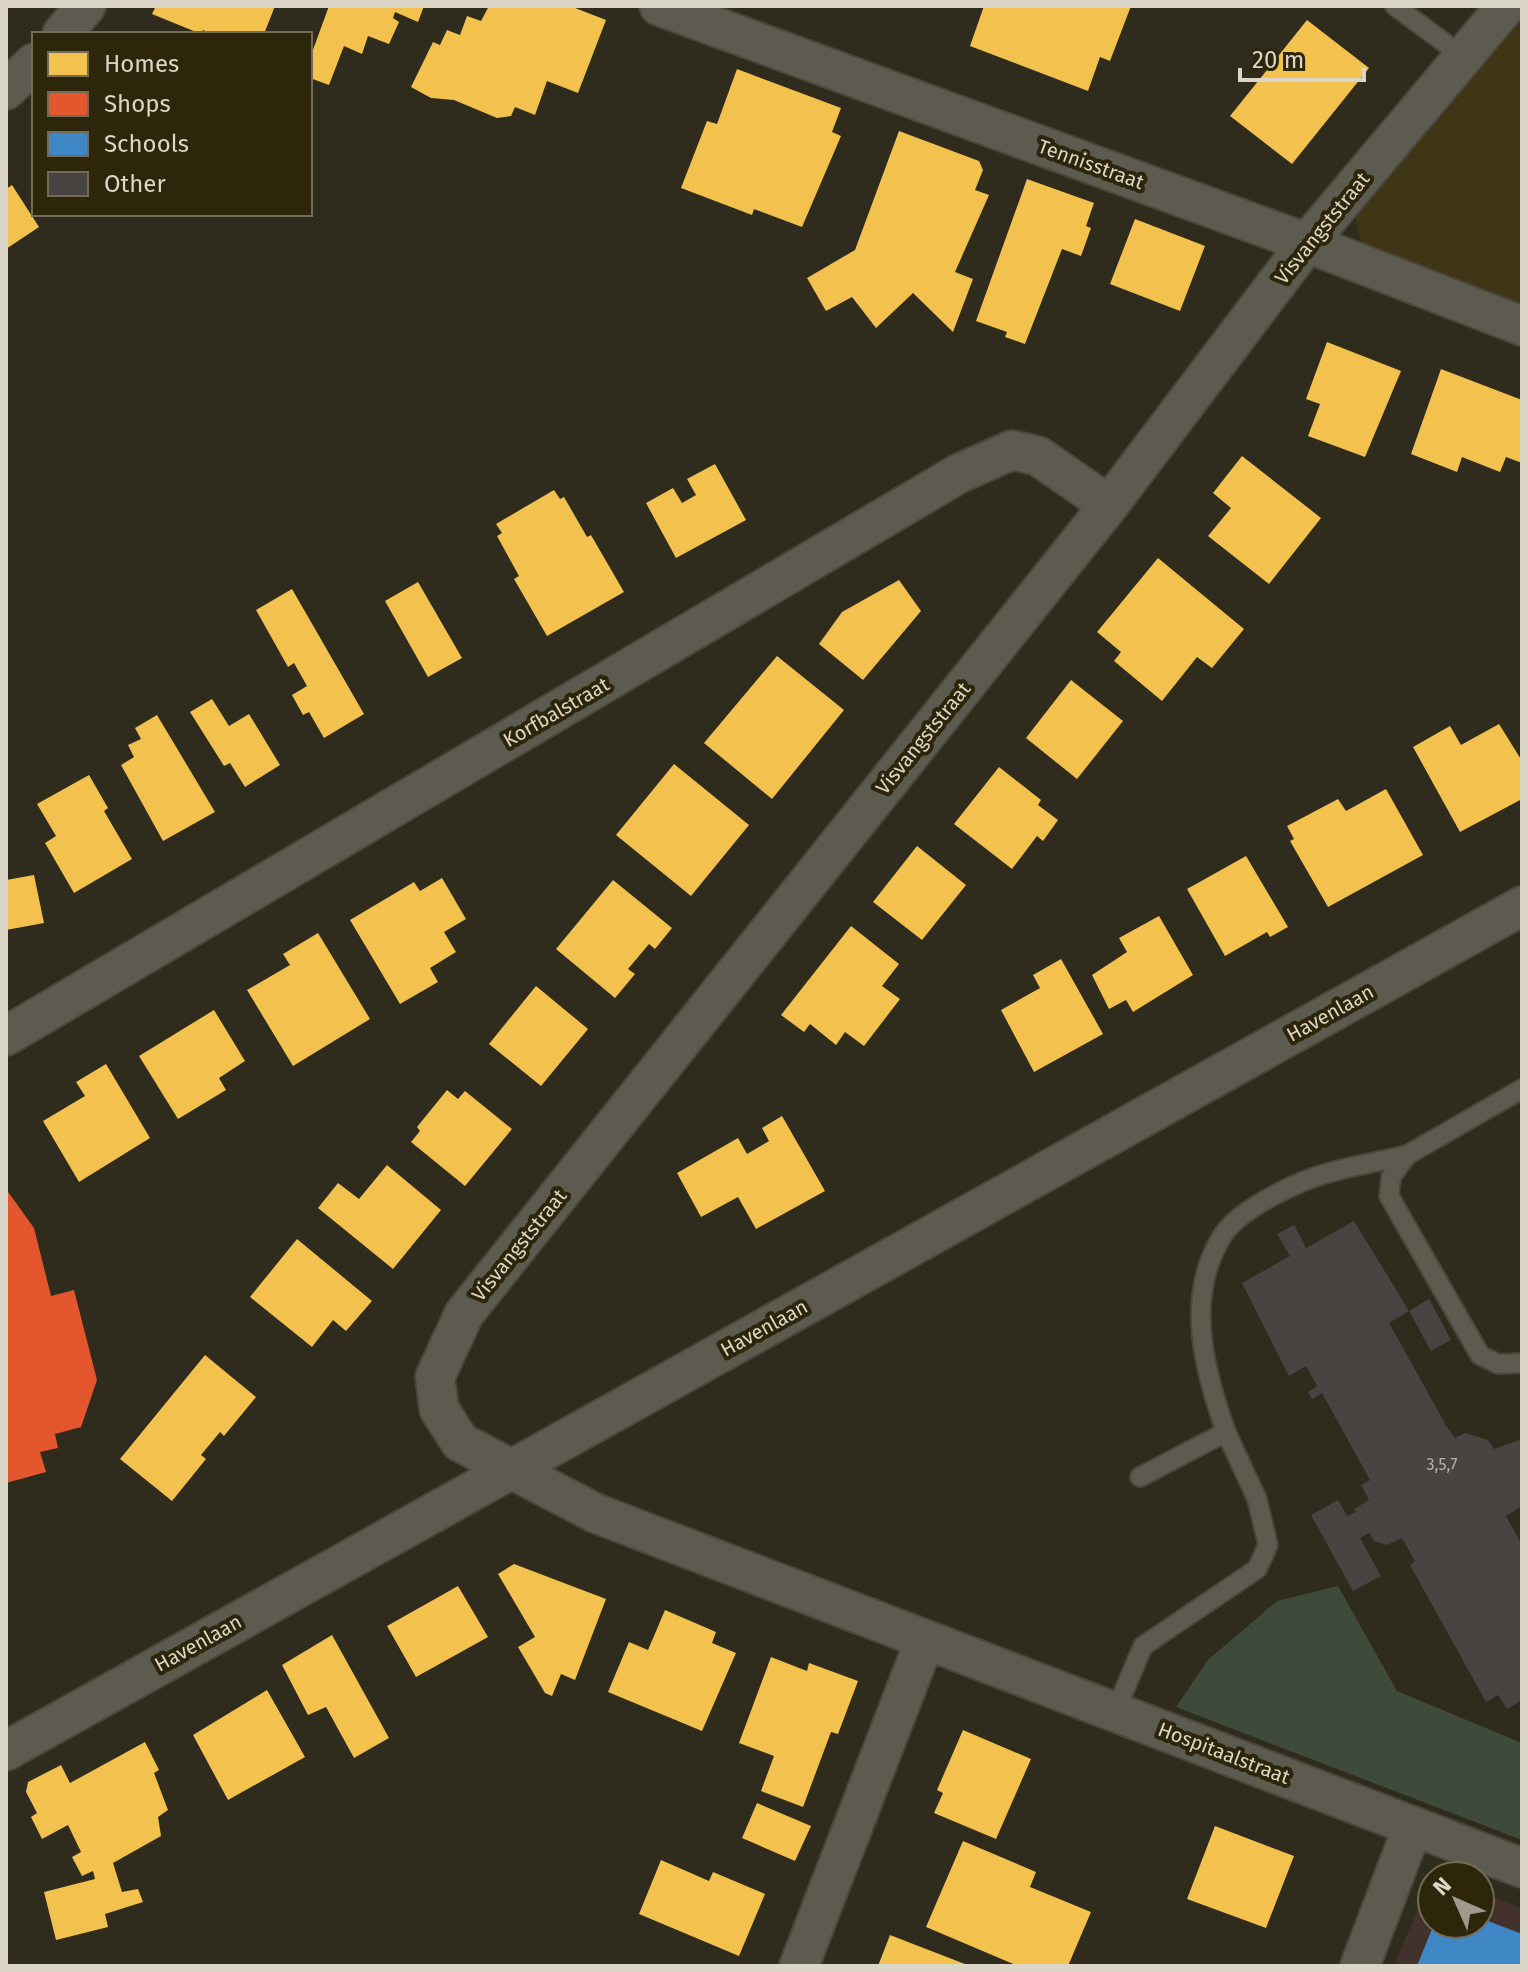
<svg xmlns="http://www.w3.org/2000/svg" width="1528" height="1972" viewBox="0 0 1528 1972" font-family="'Fira Sans',sans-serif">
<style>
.built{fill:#3e3615}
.education{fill:#43312e}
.green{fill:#3e4b3a}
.homes{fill:#f2c14e}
.shops{fill:#e4572e}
.schools{fill:#3f88c5}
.building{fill:#474442}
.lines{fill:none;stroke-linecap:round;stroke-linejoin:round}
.service-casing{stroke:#4a463b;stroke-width:22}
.minor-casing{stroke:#4a463b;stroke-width:42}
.service{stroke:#5d5b50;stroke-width:18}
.minor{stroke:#5d5b50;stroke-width:38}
.labels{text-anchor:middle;stroke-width:8;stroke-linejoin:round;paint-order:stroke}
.number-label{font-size:16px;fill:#b6b2a6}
.street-label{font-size:20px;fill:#dbd6c7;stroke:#2d260b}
</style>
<rect width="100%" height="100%" fill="#2f2c1d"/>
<path class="built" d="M 1522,6 L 1522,310 L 1371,251 L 1360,239 L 1356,220 L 1359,209 Z"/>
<path class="education" d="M 1432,1890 L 1432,1924 L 1480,1924 L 1480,1892 L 1522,1908 L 1522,1966 L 1394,1966 L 1424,1894 Z"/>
<path class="green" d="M 1338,1586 L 1397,1691 L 1522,1743 L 1522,1840 L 1176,1707 L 1208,1660 L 1277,1601 Z"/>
<path class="homes" d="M 156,6 L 275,6 L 264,34 L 211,34 L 203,30 L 201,34 L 152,14 Z
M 329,6 L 424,6 L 418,22 L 395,12 L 393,18 L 399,22 L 389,44 L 368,36 L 362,54 L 344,46 L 329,85 L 310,78 L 310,58 Z
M 489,6 L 570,6 L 606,20 L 578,93 L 547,81 L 535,115 L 515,107 L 511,116 L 497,118 L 454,100 L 431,98 L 411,87 L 433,42 L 440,45 L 447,30 L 460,35 L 467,16 L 481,21 Z
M 984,6 L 1131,6 L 1110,61 L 1100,57 L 1088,91 L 970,46 Z
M 1307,20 L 1369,68 L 1292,164 L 1230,116 Z
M 737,69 L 841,108 L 832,132 L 841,136 L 802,227 L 754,209 L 752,215 L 681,188 L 707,121 L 717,124 Z
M 899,131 L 979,161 L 983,170 L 975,190 L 989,195 L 955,272 L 973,279 L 953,332 L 913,293 L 876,328 L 852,297 L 826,311 L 807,278 L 855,250 Z
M 1027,179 L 1094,203 L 1086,226 L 1091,228 L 1081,256 L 1062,249 L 1025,344 L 1005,337 L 1007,332 L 976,321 Z
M 12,185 L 39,227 L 6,249 L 6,189 Z
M 1135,219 L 1205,246 L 1180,311 L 1110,284 Z
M 1327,342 L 1401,371 L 1365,457 L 1308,436 L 1320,404 L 1306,399 Z
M 1441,369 L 1522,400 L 1522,463 L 1506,457 L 1500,472 L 1462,457 L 1457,472 L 1411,454 Z
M 1242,456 L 1321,518 L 1269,584 L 1208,536 L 1231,508 L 1213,493 Z
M 715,464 L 746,520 L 676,558 L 646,503 L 673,488 L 682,503 L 696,495 L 687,479 Z
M 554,490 L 560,499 L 564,497 L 587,537 L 591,535 L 624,592 L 547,636 L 514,579 L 519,576 L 497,536 L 502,533 L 496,524 Z
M 1158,558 L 1244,629 L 1212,668 L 1197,657 L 1162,701 L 1114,661 L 1121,652 L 1097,632 Z
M 899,580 L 921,611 L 863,680 L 819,644 L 842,612 Z
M 418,582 L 462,658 L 428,677 L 385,601 Z
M 292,589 L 364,714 L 324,738 L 309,712 L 303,715 L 292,695 L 307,686 L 294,663 L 288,667 L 256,610 Z
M 777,656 L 844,710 L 772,799 L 704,743 Z
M 1071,680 L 1123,721 L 1077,779 L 1026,738 Z
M 212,699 L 229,726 L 249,714 L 280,765 L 245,787 L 230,763 L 224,766 L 190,712 Z
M 157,715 L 215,812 L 163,841 L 121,765 L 134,757 L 128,745 L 141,739 L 135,728 Z
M 1499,724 L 1522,761 L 1522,799 L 1460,832 L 1413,747 L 1450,726 L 1461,745 Z
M 674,764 L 749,825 L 691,896 L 616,835 Z
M 999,767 L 1041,800 L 1038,805 L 1058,820 L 1043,841 L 1037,836 L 1012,869 L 954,824 Z
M 89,775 L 108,808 L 104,811 L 132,859 L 74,893 L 45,843 L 56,836 L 37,804 Z
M 1386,789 L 1423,855 L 1328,907 L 1290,841 L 1294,839 L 1287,826 L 1338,799 L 1346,811 Z
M 917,846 L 966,885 L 922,940 L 873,902 Z
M 1246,856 L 1288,927 L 1270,937 L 1267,932 L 1225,956 L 1187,889 Z
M 34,875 L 44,923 L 6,930 L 6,880 Z
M 442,878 L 466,919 L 444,932 L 456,952 L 430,968 L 438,982 L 400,1004 L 350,920 L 414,882 L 420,891 Z
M 613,880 L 672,928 L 655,949 L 649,944 L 628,969 L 635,974 L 615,998 L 556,949 Z
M 1159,916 L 1193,975 L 1133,1012 L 1126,1000 L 1109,1009 L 1092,975 L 1127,952 L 1119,938 Z
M 851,926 L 899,964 L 882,986 L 900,999 L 864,1046 L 845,1032 L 836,1045 L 810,1024 L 804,1032 L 781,1015 Z
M 318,933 L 370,1019 L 293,1066 L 247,990 L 290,965 L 283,954 Z
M 1061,959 L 1103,1034 L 1034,1072 L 1001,1010 L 1040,988 L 1033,975 Z
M 536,986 L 588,1029 L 541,1086 L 489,1044 Z
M 214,1010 L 245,1061 L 219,1078 L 226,1090 L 178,1119 L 139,1056 Z
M 106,1064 L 150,1138 L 79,1182 L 43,1121 L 85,1096 L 76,1082 Z
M 447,1090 L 458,1099 L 465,1091 L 512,1129 L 465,1186 L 411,1142 L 420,1131 L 417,1127 Z
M 782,1116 L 825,1191 L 756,1229 L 738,1197 L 701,1217 L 677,1173 L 738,1138 L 747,1154 L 769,1141 L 762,1128 Z
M 387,1165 L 441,1210 L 393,1269 L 318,1208 L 338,1183 L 359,1199 Z
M 297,1239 L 372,1301 L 346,1331 L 333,1320 L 312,1347 L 250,1297 Z
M 205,1355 L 256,1397 L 224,1436 L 220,1432 L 201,1455 L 206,1459 L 172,1501 L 120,1459 Z
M 514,1564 L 606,1599 L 575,1680 L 561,1674 L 552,1696 L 545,1693 L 518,1647 L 535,1637 L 498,1574 Z
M 458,1586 L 488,1637 L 416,1677 L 387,1626 Z
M 665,1610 L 716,1632 L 712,1643 L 736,1653 L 702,1731 L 608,1692 L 629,1642 L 648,1650 Z
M 332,1635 L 389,1738 L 354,1758 L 326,1707 L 308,1715 L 282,1665 Z
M 771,1657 L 807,1671 L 809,1663 L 858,1681 L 838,1734 L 831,1732 L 803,1807 L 761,1791 L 774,1756 L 739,1743 Z
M 267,1690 L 305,1757 L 228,1800 L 193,1735 Z
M 963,1730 L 1031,1759 L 996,1839 L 934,1813 L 943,1793 L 937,1790 Z
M 145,1742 L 159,1770 L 154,1773 L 168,1810 L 158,1817 L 161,1836 L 113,1863 L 122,1892 L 138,1889 L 143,1902 L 105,1914 L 108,1927 L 56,1940 L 44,1892 L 95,1879 L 93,1871 L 82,1876 L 72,1857 L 81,1852 L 68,1825 L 42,1839 L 31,1817 L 37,1813 L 26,1792 L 28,1782 L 61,1765 L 70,1783 Z
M 757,1803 L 811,1826 L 795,1861 L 742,1838 Z
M 1215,1826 L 1294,1856 L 1266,1928 L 1187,1899 Z
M 963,1841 L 1036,1872 L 1030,1887 L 1091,1912 L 1068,1966 L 1018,1966 L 926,1927 Z
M 661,1860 L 709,1881 L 713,1872 L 765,1894 L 739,1956 L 639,1914 Z
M 890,1935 L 970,1966 L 878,1966 Z"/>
<path class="shops" d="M 6,1189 L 34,1228 L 51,1296 L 74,1290 L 97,1380 L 81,1427 L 55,1434 L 58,1448 L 40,1452 L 46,1472 L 6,1483 Z"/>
<path class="schools" d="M 1480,1918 L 1522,1934 L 1522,1966 L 1417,1966 L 1434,1924 L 1480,1924 Z"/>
<path class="building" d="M 1354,1221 L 1409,1311 L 1389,1323 L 1447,1427 L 1455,1438 L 1465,1433 L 1488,1440 L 1494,1449 L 1522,1439 L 1522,1506 L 1506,1516 L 1522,1545 L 1522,1700 L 1507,1709 L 1498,1695 L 1486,1702 L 1410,1565 L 1415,1561 L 1402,1538 L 1387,1545 L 1374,1541 L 1369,1533 L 1360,1538 L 1381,1576 L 1353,1591 L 1311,1515 L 1338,1500 L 1347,1516 L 1356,1512 L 1354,1509 L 1369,1500 L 1361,1485 L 1370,1480 L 1322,1393 L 1312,1399 L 1308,1392 L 1317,1386 L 1306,1366 L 1289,1376 L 1242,1283 L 1290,1256 L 1277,1234 L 1294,1225 L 1306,1248 Z
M 1429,1299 L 1451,1340 L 1431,1351 L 1409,1311 Z"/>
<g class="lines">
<g class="service-casing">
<path id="service" d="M 1395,6 L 1465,58
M 1522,1089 L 1407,1155 L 1391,1177 L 1389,1196 L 1480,1355 L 1498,1364 L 1522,1363
M 1140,1477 L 1226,1432 C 1204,1370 1185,1298 1221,1238 C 1234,1215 1271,1196 1295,1185 C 1328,1169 1371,1164 1407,1155
M 1115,1712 L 1143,1646 L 1257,1569 L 1268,1545 L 1257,1499 L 1226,1432"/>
</g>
<g class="minor-casing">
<path id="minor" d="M 659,6 L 1307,243 L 1522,326
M 1506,6 L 1307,243 L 1109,505 L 464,1314 L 435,1377 L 439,1409 L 460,1442 L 595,1513 L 1522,1868
M 62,34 L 86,6
M 6,90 L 34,63
M 6,1036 L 958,474 L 1012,450 L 1038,456 L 1109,505
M 6,1751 L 1522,906
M 799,1966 L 925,1640
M 1360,1966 L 1413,1826"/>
</g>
<use href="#service" class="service"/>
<use href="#minor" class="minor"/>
</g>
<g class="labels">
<g class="number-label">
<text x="1442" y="1470">3,5,7</text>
</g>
<g class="street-label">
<text transform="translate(1091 164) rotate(20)" y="7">Tennisstraat</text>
<text transform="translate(1322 228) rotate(-51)" y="7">Visvangststraat</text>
<text transform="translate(556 712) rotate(-30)" y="7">Korfbalstraat</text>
<text transform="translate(923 738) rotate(-51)" y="7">Visvangststraat</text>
<text transform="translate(1330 1013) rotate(-29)" y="7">Havenlaan</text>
<text transform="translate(519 1245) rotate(-51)" y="7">Visvangststraat</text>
<text transform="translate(764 1328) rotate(-29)" y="7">Havenlaan</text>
<text transform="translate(198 1643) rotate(-29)" y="7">Havenlaan</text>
<text transform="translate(1224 1753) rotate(21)" y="7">Hospitaalstraat</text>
</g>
</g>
<rect width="1528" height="1972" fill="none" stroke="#dbd6c7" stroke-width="16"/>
<rect x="32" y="32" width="280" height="184" fill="#2d260b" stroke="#736c56" stroke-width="2"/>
<rect x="48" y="52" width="40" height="24" fill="#f2c14e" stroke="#736c56" stroke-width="2"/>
<text x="104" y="72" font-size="24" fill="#dbd6c7">Homes</text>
<rect x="48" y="92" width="40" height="24" fill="#e4572e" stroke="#736c56" stroke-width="2"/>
<text x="104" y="112" font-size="24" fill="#dbd6c7">Shops</text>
<rect x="48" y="132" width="40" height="24" fill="#3f88c5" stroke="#736c56" stroke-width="2"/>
<text x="104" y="152" font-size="24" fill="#dbd6c7">Schools</text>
<rect x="48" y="172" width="40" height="24" fill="#474442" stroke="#736c56" stroke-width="2"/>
<text x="104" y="192" font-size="24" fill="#dbd6c7">Other</text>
<g transform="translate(1456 1900) rotate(315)"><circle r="38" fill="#2d260b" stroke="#736c56" stroke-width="2"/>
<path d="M0-6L14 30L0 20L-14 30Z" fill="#9f9a8c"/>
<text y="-12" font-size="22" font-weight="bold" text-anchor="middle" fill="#dbd6c7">N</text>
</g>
<path d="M1240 68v12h124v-12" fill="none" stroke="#dbd6c7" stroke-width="4"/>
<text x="1252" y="68" font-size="24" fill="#dbd6c7" stroke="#2d260b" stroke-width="6" paint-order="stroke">20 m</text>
</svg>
